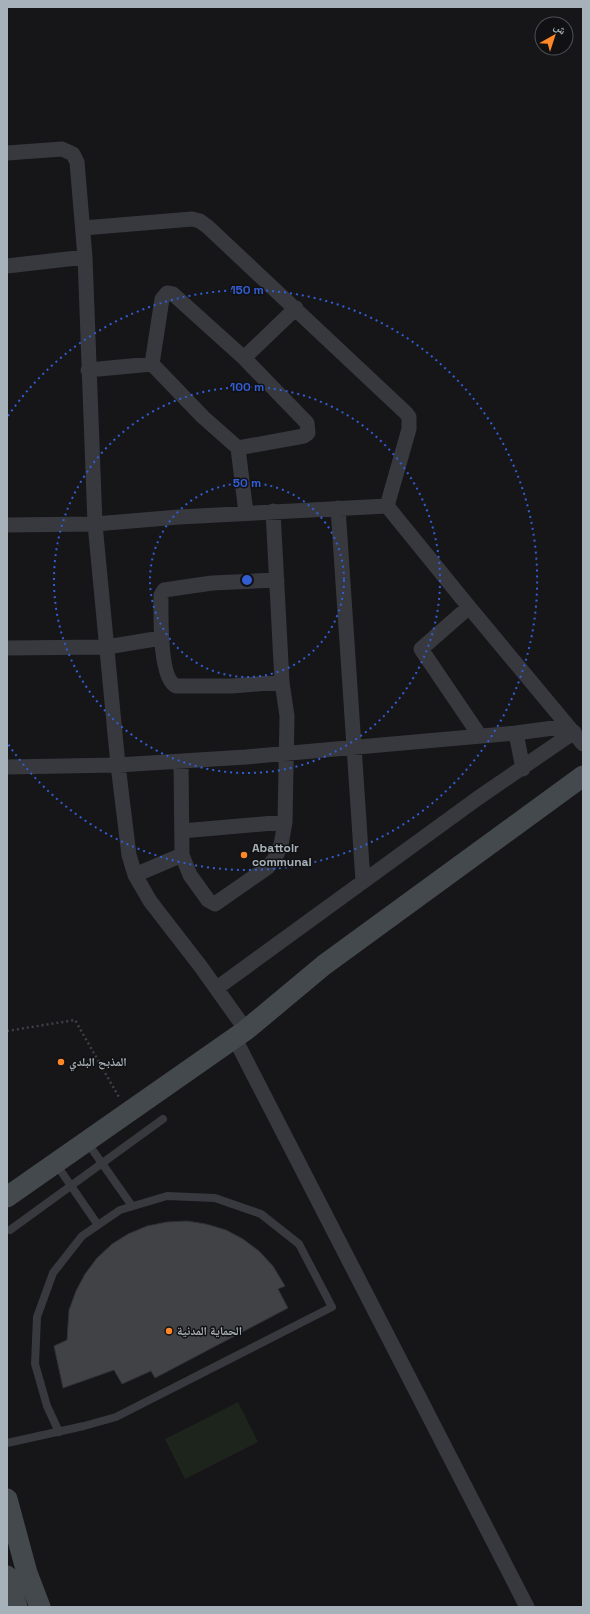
<svg xmlns="http://www.w3.org/2000/svg" width="590" height="1614" viewBox="0 0 590 1614" font-family="'Space Grotesk','Noto Naskh Arabic',sans-serif">
<style>
.green{fill:#1c241c}
.building{fill:#404245;stroke:#303134}
.lines{fill:none;stroke-linecap:round;stroke-linejoin:round}
.path{stroke:#3d4145;stroke-width:2.5;stroke-dasharray:2 3;stroke-linecap:butt}
.lane{stroke:#37393e;stroke-width:8}
.street{stroke:#37393e;stroke-width:15}
.secondary{stroke:#44494e;stroke-width:21}
.ring{fill:none;stroke:#325dd3;stroke-width:2;stroke-dasharray:2 4}
.poi-dot{fill:#ff8727;stroke:#111113;stroke-width:1.5}
.labels{text-anchor:middle;stroke-width:3;stroke-linejoin:round;paint-order:stroke}
.poi-label{font-size:12px;font-weight:bold;fill:#a7b1b9;stroke:#111113;text-anchor:start}
.centre{fill:#325dd3;stroke:#111113;stroke-width:2}
.ring-label{font-size:12px;text-anchor:middle;font-weight:bold;fill:#325dd3;stroke:#111113;stroke-width:3;stroke-linejoin:round;paint-order:stroke}
</style>
<rect width="100%" height="100%" fill="#161618"/>
<path class="green" d="M 238,1402 L 258,1442 L 185,1479 L 165,1439 Z"/>
<path class="building" d="M 187,1221 L 206,1224 L 226,1230 L 243,1239 L 259,1251 L 273,1266 L 285,1286 L 278,1289 L 288,1308 L 155,1378 L 151,1371 L 122,1384 L 114,1370 L 63,1388 L 54,1346 L 67,1340 L 69,1310 L 76,1291 L 85,1274 L 97,1258 L 112,1244 L 128,1234 L 147,1226 L 167,1222 Z"/>
<g class="lines">
<path class="path" d="M 7,1031 L 75,1020 L 120,1099"/>
<path class="lane" d="M 87,1142 L 132,1206
M 56,1164 L 98,1225
M 10,1230 L 163,1119
M 7,1443 L 84,1426 L 116,1417 L 332,1307 L 299,1244 L 261,1214 L 215,1198 L 167,1196 L 120,1210 L 82,1236 L 53,1273 L 37,1317 L 35,1364 L 47,1406 L 59,1432"/>
<path class="street" d="M 7,153 L 62,149 L 73,154 L 77,162 L 85,257 L 95,524 L 118,765 L 129,855 L 135,875 L 150,901 L 201,967 L 246,1030
M 83,228 L 192,219 L 200,221 L 208,227 L 406,413 L 409,417 L 409,429 L 387,506
M 7,266 L 85,257
M 88,370 L 152,364
M 238,448 L 304,436 L 308,433 L 307,423 L 244,358
M 387,506 L 469,607 L 583,744
M 338,508 L 363,881
M 246,513 L 238,448 L 203,417 L 152,364 L 162,299 L 167,293 L 173,294 L 244,358 L 296,308
M 7,525 L 95,524 L 179,517 L 387,506
M 277,580 L 212,583 L 164,590 L 161,595 C 161,613 159,678 176,686 L 232,686 L 282,682
M 469,607 L 421,649 L 480,736
M 7,648 L 107,647 L 161,638
M 516,733 L 523,769
M 181,762 L 182,855 L 190,875 L 208,900 L 215,904 L 268,867 L 275,858 L 281,845 L 285,822 L 287,716 L 282,682 L 273,511
M 7,767 L 118,765 L 246,757 L 516,733 L 568,726
M 182,831 L 285,822
M 135,875 L 182,855
M 217,988 L 478,798 L 574,732
M 234,1037 L 527,1607"/>
<path class="secondary" d="M 7,1197 L 246,1030 L 324,965 L 583,776
M 7,1499 L 27,1573 L 40,1607
M 7,1576 L 17,1607"/>
</g>
<g class="ring">
<circle cx="247" cy="580" r="97"/>
<circle cx="247" cy="580" r="193"/>
<path d="M8 416A290 290 0 1 1 8 744"/>
</g>
<g class="poi-dot">
<circle cx="244" cy="855" r="4"/>
<circle cx="61" cy="1062" r="4"/>
<circle cx="169" cy="1331" r="4"/>
</g>
<g class="labels">
<g class="poi-label">
<text x="252" y="852">Abattoir<tspan x="252" dy="14">communal</tspan></text>
<text x="69" y="1066">المذبح البلدي</text>
<text x="177" y="1335">الحماية المدنية</text>
</g>
</g>
<circle cx="247" cy="580" r="6" class="centre"/>
<g class="ring-label">
<text x="247" y="294">150 m</text>
<text x="247" y="391">100 m</text>
<text x="247" y="487">50 m</text>
</g>
<rect width="590" height="1614" fill="none" stroke="#a7b1b9" stroke-width="16"/>
<g transform="translate(554 36) rotate(39)"><circle r="19" fill="#111113" stroke="#4d5155"/>
<path d="M0-3L7 15L0 10L-7 15Z" fill="#ff8727"/>
<text y="-6" font-size="11" font-weight="bold" text-anchor="middle" fill="#a7b1b9">ش</text>
</g>
</svg>
